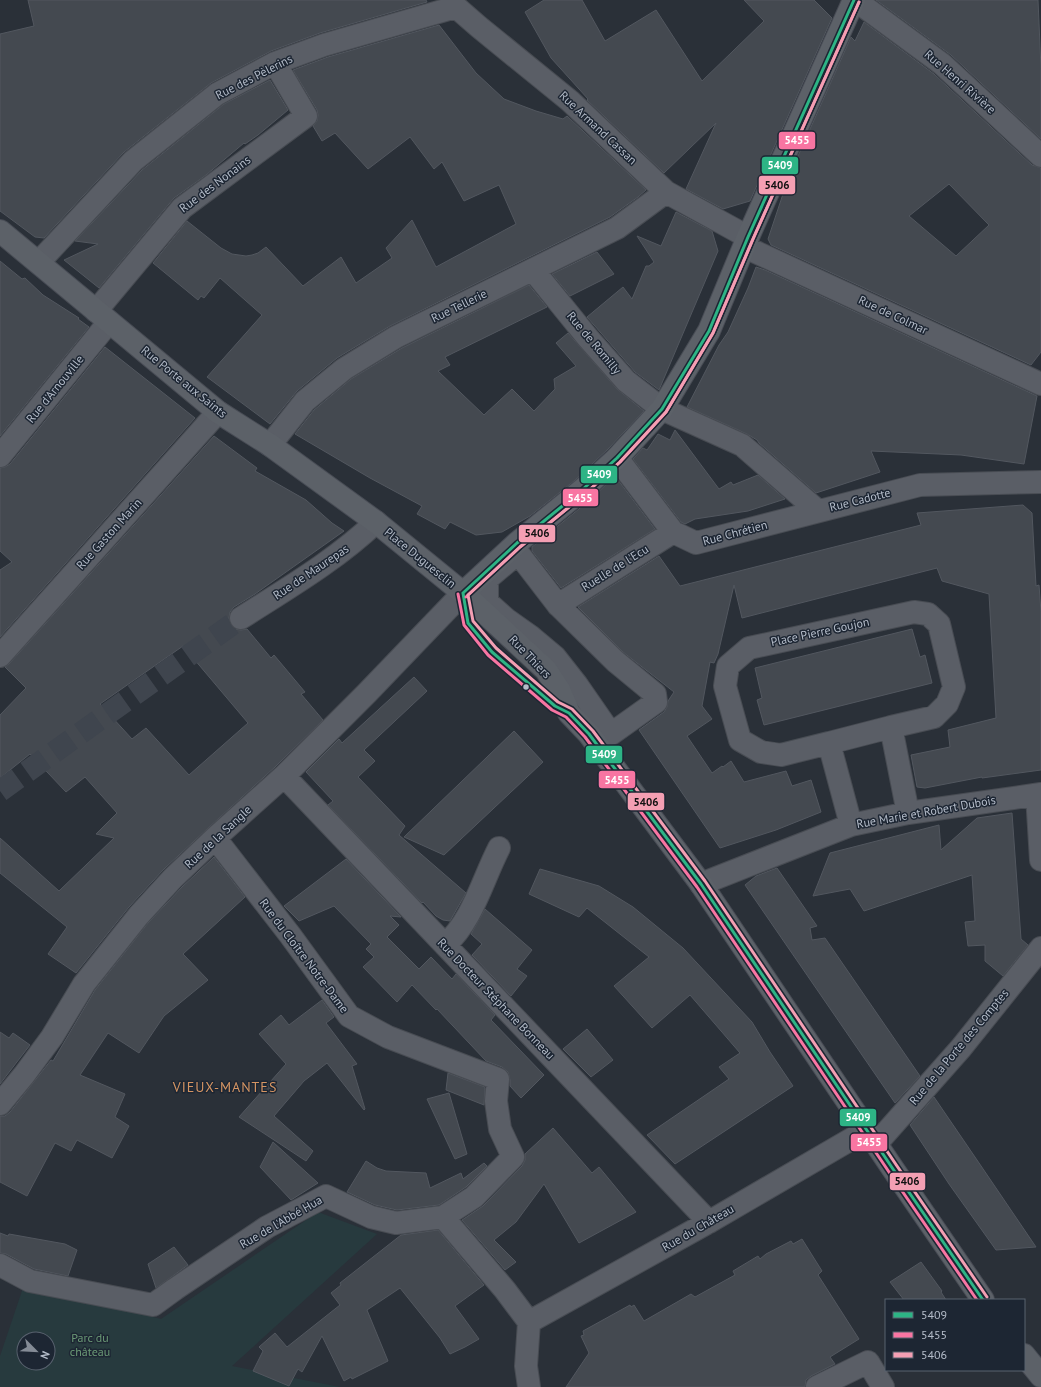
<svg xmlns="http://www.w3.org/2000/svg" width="1041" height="1387" viewBox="0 0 1041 1387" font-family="'PT Sans',sans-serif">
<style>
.green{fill:#273a3e;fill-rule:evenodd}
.building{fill:#444950;stroke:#52575f;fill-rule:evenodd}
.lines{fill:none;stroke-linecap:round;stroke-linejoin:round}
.minor-tunnel{stroke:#3f454e;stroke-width:22;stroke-dasharray:22 11;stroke-linecap:butt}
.minor-casing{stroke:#484c53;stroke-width:24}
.major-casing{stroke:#484c55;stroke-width:24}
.minor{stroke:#5a5e66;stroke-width:22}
.major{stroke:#5c6168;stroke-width:22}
.bus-1-casing{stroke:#1d2633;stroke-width:6}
.bus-2-casing{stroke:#1d2633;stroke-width:6}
.bus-3-casing{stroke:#1d2633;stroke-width:6}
.bus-1{stroke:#2db485;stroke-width:3}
.bus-2{stroke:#f875a2;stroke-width:3}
.bus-3{stroke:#f49fb3;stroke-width:3}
.bus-dot{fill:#b4bcc9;stroke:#1d2633;stroke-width:1.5}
.labels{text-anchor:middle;stroke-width:3;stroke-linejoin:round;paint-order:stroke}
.street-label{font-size:12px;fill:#b4bcc9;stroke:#1d2633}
.park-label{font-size:12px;fill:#6b9a76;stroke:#1d2633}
.quarter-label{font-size:14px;letter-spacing:1px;fill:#d59563;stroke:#1d2633}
.line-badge{stroke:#1d2633;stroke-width:1.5}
.badge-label{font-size:11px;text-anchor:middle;font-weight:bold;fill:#fff}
.pale-badge-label{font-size:11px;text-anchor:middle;font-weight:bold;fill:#111}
</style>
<rect width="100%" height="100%" fill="#2a3038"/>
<path class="green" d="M 318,1212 L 377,1234 L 232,1366 L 340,1387 L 0,1387 L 0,1356 L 24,1285 L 161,1319 ZM 24,1339 L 48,1339 L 48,1363 L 24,1363 Z"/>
<path class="building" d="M 28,0 L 426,0 L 427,2 L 320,33 L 271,51 L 211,83 L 124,152 L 44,238 L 35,237 L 0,211 L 0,34 L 34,26 Z
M 544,0 L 582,0 L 605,41 L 656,10 L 702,81 L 764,21 L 744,0 L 814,0 L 832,18 L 750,201 L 723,209 L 686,189 L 716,123 L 664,173 L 587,100 L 588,99 L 551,58 L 525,12 Z
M 876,0 L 1038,0 L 1041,69 L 1041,139 L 951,55 Z
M 864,22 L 934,74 L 1032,165 L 1041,168 L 1041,352 L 1031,365 L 771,245 L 768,239 L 784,191 L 782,192 L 851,37 L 855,41 ZM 949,184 L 989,225 L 956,256 L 909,216 Z
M 439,25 L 476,73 L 504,99 L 536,111 L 563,119 L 567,116 L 646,190 L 638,197 L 610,217 L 390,326 L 337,358 L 297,391 L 270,424 L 207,377 L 262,315 L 220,278 L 204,298 L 201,296 L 198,300 L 153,263 L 187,221 L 221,248 L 232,254 L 246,256 L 252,255 L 258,253 L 266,247 L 303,286 L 341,257 L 356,283 L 392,258 L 386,248 L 412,220 L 436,267 L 516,224 L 499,185 L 464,201 L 442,162 L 434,169 L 410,137 L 368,169 L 335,133 L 322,141 L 313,126 L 317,121 L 318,115 L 317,110 L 293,70 L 328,57 Z
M 270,80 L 288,110 L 258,135 L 245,144 L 244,143 L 206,175 L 174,198 L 99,288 L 64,260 L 98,244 L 75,241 L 142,170 L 224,104 Z
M 676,212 L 712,231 L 718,251 L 659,390 L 635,372 L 587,317 L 623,287 L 632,299 L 646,266 L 649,266 L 654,262 L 637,236 L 661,246 Z
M 597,252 L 614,274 L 570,296 L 552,274 Z
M 0,261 L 22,279 L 25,278 L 43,295 L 79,318 L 78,319 L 89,327 L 0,436 Z
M 756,267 L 765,270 L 1037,396 L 1024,464 L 961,455 L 871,451 L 880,472 L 816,493 L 759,443 L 757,440 L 747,434 L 687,407 L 719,345 L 728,332 L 748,288 Z
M 529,285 L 547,307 L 445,357 L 450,365 L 438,371 L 484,415 L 512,389 L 534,411 L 555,389 L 554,379 L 576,366 L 556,343 L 568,333 L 617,389 L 644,411 L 608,449 L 574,481 L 530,516 L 502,532 L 476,535 L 450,522 L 445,529 L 417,514 L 422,506 L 370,478 L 295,434 L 314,410 L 351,379 L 402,348 Z
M 105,347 L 195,418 L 0,637 L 0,570 L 12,562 L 0,551 L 0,468 L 5,467 L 10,464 Z
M 675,430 L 719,489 L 731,482 L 733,485 L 758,475 L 785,499 L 748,511 L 695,519 L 685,524 L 681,522 L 633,459 L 643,448 L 647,450 L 658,434 L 670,440 Z
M 214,436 L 257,468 L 255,471 L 306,500 L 332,523 L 344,531 L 255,594 L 234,607 L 230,612 L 229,618 L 230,624 L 235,629 L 241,630 L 247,629 L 271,658 L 274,655 L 305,692 L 301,694 L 323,720 L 275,767 L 207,829 L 164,869 L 129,907 L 76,973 L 48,954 L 67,927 L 0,873 L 0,838 L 59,891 L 114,838 L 96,834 L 117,813 L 85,777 L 66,792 L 30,754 L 0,778 L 0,715 L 26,688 L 5,667 L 9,664 ZM 183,646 L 248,723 L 189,775 L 146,728 L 132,739 L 100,704 Z
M 615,476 L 655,529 L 561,588 L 532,551 L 532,547 L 590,500 Z
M 1023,505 L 1032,513 L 1036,586 L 1039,585 L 1041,612 L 1041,770 L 982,778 L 982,777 L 956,782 L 925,788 L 917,787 L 911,755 L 950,747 L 948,730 L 996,718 L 989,594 L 942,581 L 937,568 L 742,618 L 734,585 L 718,654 L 714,663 L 710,662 L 702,706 L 712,719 L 687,736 L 712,773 L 722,766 L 723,767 L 731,761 L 744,782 L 786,771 L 792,786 L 811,780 L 821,812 L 776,830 L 720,848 L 639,730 L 664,712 L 667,707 L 668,701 L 674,692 L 623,652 L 578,607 L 659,556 L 680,586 L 921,525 L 917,513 Z
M 912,629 L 920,657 L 925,655 L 932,683 L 764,725 L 757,700 L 762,698 L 755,668 Z
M 414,677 L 427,691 L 364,750 L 375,761 L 358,777 L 405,826 L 399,835 L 466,893 L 450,921 L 443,920 L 436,916 L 423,902 L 422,903 L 328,805 L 333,801 L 306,772 L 339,739 L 342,743 Z
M 514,731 L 543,762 L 444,855 L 404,837 Z
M 1012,813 L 1021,939 L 1028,945 L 1003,976 L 985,961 L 985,945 L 968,946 L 965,922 L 975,921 L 972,875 L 864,911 L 850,889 L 813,896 L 830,853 L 939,825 L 941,850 L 977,818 Z
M 214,857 L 245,897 L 183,954 L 208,980 L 164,1016 L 139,1053 L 108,1033 L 80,1075 L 125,1094 L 115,1117 L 129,1126 L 112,1158 L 77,1140 L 71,1151 L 55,1143 L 27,1196 L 0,1182 L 0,1116 L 5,1116 L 10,1112 L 51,1060 L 53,1061 L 95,990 L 148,923 L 182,887 Z
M 346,859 L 401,917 L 390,916 L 399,925 L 387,937 L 419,969 L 431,957 L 452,979 L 456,974 L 495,1015 L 491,1020 L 544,1075 L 521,1098 L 510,1086 L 510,1080 L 508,1072 L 502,1067 L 486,1061 L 437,1009 L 436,1010 L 412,985 L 397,1002 L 363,967 L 374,957 L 366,949 L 371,944 L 334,906 L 299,921 L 284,906 Z
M 777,868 L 817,926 L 810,928 L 812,940 L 825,938 L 920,1076 L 895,1103 L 745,885 L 756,876 Z
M 540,869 L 599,886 L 633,907 L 683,948 L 752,1022 L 770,1052 L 793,1086 L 675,1164 L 647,1135 L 729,1079 L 719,1067 L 740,1053 L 690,995 L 652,1028 L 614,986 L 649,957 L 587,908 L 579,917 L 529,894 Z
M 485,909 L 532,950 L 517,969 L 527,976 L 511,996 L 472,955 L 482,944 L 471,934 Z
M 322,1000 L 334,1017 L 326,1023 L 357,1064 L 352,1066 L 365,1109 L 364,1110 L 327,1063 L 304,1081 L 274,1116 L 313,1151 L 306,1161 L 239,1117 L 286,1064 L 259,1034 L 281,1015 L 289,1025 Z
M 587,1029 L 613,1060 L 591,1077 L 563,1049 Z
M 0,1032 L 9,1038 L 13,1033 L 30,1045 L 0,1084 Z
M 448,1073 L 485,1087 L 484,1105 L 446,1090 Z
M 449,1093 L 467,1154 L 455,1159 L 427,1099 Z
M 934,1097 L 977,1160 L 1036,1247 L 996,1250 L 949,1184 L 910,1125 Z
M 553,1128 L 592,1173 L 599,1167 L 636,1212 L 579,1243 L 544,1184 L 516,1222 L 494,1240 L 516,1262 L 505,1270 L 462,1220 L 483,1206 L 522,1166 L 525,1160 L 525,1154 Z
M 273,1142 L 318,1183 L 291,1200 L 260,1167 Z
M 366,1161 L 377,1168 L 386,1171 L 426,1173 L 430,1188 L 461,1173 L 463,1179 L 484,1163 L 487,1166 L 466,1187 L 439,1205 L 397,1210 L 375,1205 L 347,1192 Z
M 438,1230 L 484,1285 L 455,1306 L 479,1339 L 465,1347 L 450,1354 L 440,1338 L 400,1288 L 367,1310 L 388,1361 L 352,1379 L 351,1377 L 344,1381 L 322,1336 L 302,1372 L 298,1369 L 289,1386 L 253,1371 L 263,1351 L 259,1347 L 275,1333 L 287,1347 L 340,1305 L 331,1293 L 341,1285 L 340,1283 L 401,1235 Z
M 0,1233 L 8,1236 L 9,1234 L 65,1244 L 77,1250 L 68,1276 L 34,1269 L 6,1254 L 0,1253 Z
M 802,1239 L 822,1271 L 818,1275 L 859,1339 L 830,1357 L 835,1364 L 811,1376 L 806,1380 L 805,1387 L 566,1387 L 589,1353 L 581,1336 L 584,1335 L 583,1331 L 630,1305 L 631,1307 L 634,1305 L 644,1321 L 691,1294 L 695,1297 L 735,1275 L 733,1271 L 758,1256 L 760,1259 L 766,1254 L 791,1241 L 793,1244 Z
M 174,1247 L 188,1265 L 156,1288 L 148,1264 Z
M 921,1262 L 942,1291 L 941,1292 L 946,1300 L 904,1300 L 890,1282 Z"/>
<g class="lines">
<path class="minor-tunnel" d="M 0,791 L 241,618"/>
<g class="minor-casing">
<path id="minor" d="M 452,0 L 456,7 L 479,27 L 570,101 L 666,192 L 748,237
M 855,0 L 942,64 L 1041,156
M 745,247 L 1041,384
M 39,262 L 133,161 L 217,94 L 275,63 L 324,45 L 456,7
M 533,270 L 588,338 L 626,381 L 662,409 L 742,445 L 818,511
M 96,311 L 182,208 L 306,116 L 275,63
M 270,445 L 305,401 L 344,369 L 396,337 L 617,228 L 666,192
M 0,456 L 109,322
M 617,458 L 673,532 L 696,543 L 920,485 L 1041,482
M 518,553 L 558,605 L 615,661 L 655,694 L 656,702 L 611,734 L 577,685 L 555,657 L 530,636 L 506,619 L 487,602 L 487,579 Z
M 558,605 L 673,532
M 241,618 C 288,588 336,560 376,522
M 0,656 L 218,412
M 829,743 L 891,727
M 284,776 L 709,1222
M 1037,795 L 1041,860
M 851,825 L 829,743 L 781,755 L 761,752 L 740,740 L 725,686 L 728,666 L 749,648 L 914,612 L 928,614 L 939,624 L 954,687 L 947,704 L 934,717 L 891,727 L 908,813
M 701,884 L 851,825 L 908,813 L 1041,794
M 445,945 C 473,920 482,881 499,848
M 0,1104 L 24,1075 L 52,1037 L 84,984 L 139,915 L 173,878 L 215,838 L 284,776 L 367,693 L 463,593
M 876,1144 L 961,1048 L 1041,948
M 443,1217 L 505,1290 L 529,1322
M 0,1265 L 30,1281 L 153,1305 L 175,1289 L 267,1227 L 326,1196 L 371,1217 L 396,1223 L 443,1217 L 474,1197 L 513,1157 L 500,1129 L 496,1101 L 498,1079 L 388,1037 L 349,1016 L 290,935 L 215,838
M 529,1322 L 709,1222 L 867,1130
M 529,1387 L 526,1366 L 529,1322
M 817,1387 L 868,1362 L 883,1387"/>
</g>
<g class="major-casing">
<path id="major" d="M 0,231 L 218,412 L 270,445 L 376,522 L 463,593 L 546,670 L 559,690 L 569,713 L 589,734 L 701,884 L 893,1169 L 983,1300
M 463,593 L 517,543 L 582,490 L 617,458 L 662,409 L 709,331 L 748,237 L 854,0
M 1024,1355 L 1041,1376"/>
</g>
<use href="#minor" class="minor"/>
<use href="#major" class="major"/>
<g class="bus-1-casing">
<path id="bus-1" d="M 463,593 L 468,623 L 492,652 L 555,706 L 569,713 L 589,734 L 701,884 L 893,1169 L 983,1300
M 463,593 L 517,543 L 582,490 L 617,458 L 662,409 L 709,331 L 748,237 L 854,0"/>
</g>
<g class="bus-2-casing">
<path id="bus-2" d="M 458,594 L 464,625 L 488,655 L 552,710 L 566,717 L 585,737 L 697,887 L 889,1172 L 977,1300
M 466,597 L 520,547 L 585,494 L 620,462 L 666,412 L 713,333 L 753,239 L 859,2"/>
</g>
<g class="bus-3-casing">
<path id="bus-3" d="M 859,2 L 753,239 L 713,333 L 666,412 L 620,462 L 585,494 L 520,547 L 468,595 L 473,621 L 496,648 L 558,702 L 572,709 L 593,731 L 705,881 L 897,1166 L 987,1297"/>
</g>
<use href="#bus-1" class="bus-1"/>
<use href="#bus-2" class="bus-2"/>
<use href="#bus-3" class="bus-3"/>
</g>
<circle class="bus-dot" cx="526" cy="687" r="3.5"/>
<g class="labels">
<g class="street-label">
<text transform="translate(254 77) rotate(-27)" y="4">Rue des Pèlerins</text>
<text transform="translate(960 82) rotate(41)" y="4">Rue Henri Rivière</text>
<text transform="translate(598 128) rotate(43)" y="4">Rue Armand Cassan</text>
<text transform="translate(215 184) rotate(-37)" y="4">Rue des Nonains</text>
<text transform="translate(459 306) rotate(-26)" y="4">Rue Tellerie</text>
<text transform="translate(893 315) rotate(25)" y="4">Rue de Colmar</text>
<text transform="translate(594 343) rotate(50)" y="4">Rue de Romilly</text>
<text transform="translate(184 382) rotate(39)" y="4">Rue Porte aux Saints</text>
<text transform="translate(55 389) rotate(-51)" y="4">Rue d'Arnouville</text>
<text transform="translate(860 500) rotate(-14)" y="4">Rue Cadotte</text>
<text transform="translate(735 533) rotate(-15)" y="4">Rue Chrétien</text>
<text transform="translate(109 534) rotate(-48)" y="4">Rue Gaston Marin</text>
<text transform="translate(420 558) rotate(39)" y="4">Place Duguesclin</text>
<text transform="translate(615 568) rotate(-32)" y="4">Ruelle de l'Ecu</text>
<text transform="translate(311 572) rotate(-34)" y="4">Rue de Maurepas</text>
<text transform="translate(820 632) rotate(-12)" y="4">Place Pierre Goujon</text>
<text transform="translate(530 657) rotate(46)" y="4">Rue Thiers</text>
<text transform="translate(926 812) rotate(-10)" y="4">Rue Marie et Robert Dubois</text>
<text transform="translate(218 837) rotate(-43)" y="4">Rue de la Sangle</text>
<text transform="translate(304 956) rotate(53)" y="4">Rue du Cloître Notre-Dame</text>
<text transform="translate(496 999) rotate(46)" y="4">Rue Docteur Stéphane Bonneau</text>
<text transform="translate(959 1047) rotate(-50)" y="4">Rue de la Porte des Comptes</text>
<text transform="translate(281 1222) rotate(-30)" y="4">Rue de l'Abbé Hua</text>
<text transform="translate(698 1228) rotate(-30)" y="4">Rue du Château</text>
</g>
<g class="park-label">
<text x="90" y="1342">Parc du<tspan x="90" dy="14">château</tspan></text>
</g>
<g class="quarter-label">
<text x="225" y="1092">VIEUX-MANTES</text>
</g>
</g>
<g class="line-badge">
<rect x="778" y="131" width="38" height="19" rx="4" fill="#f875a2"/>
<rect x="761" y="156" width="38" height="19" rx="4" fill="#2db485"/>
<rect x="758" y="175" width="38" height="20" rx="4" fill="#f49fb3"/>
<rect x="580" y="465" width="38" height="19" rx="4" fill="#2db485"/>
<rect x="562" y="488" width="37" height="19" rx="4" fill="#f875a2"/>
<rect x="518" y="524" width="38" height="19" rx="4" fill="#f49fb3"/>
<rect x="585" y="745" width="38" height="19" rx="4" fill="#2db485"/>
<rect x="598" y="770" width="38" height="19" rx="4" fill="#f875a2"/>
<rect x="627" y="792" width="38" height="19" rx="4" fill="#f49fb3"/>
<rect x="839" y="1108" width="38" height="19" rx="4" fill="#2db485"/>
<rect x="850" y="1133" width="38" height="19" rx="4" fill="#f875a2"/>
<rect x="889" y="1172" width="37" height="19" rx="4" fill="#f49fb3"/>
</g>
<g class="badge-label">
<text x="797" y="144">5455</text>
<text x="780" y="169">5409</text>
<text x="599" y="478">5409</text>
<text x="580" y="502">5455</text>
<text x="604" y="758">5409</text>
<text x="617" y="784">5455</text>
<text x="858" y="1121">5409</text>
<text x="869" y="1146">5455</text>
</g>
<g class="pale-badge-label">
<text x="777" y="189">5406</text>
<text x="537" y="537">5406</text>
<text x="646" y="806">5406</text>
<text x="907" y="1185">5406</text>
</g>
<rect x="885" y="1299" width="140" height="72" fill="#1d2633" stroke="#59626f"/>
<rect x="893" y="1312" width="20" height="6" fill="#2db485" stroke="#59626f"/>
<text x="921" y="1319" font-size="12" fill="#b4bcc9">5409</text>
<rect x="893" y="1332" width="20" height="6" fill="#f875a2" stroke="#59626f"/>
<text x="921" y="1339" font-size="12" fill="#b4bcc9">5455</text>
<rect x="893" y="1352" width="20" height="6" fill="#f49fb3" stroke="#59626f"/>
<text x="921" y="1359" font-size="12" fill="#b4bcc9">5406</text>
<g transform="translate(36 1351) rotate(114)"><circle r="19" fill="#1d2633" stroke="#59626f"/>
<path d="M0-3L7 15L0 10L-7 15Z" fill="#848b96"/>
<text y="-6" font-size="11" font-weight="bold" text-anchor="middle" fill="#b4bcc9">N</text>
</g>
</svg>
